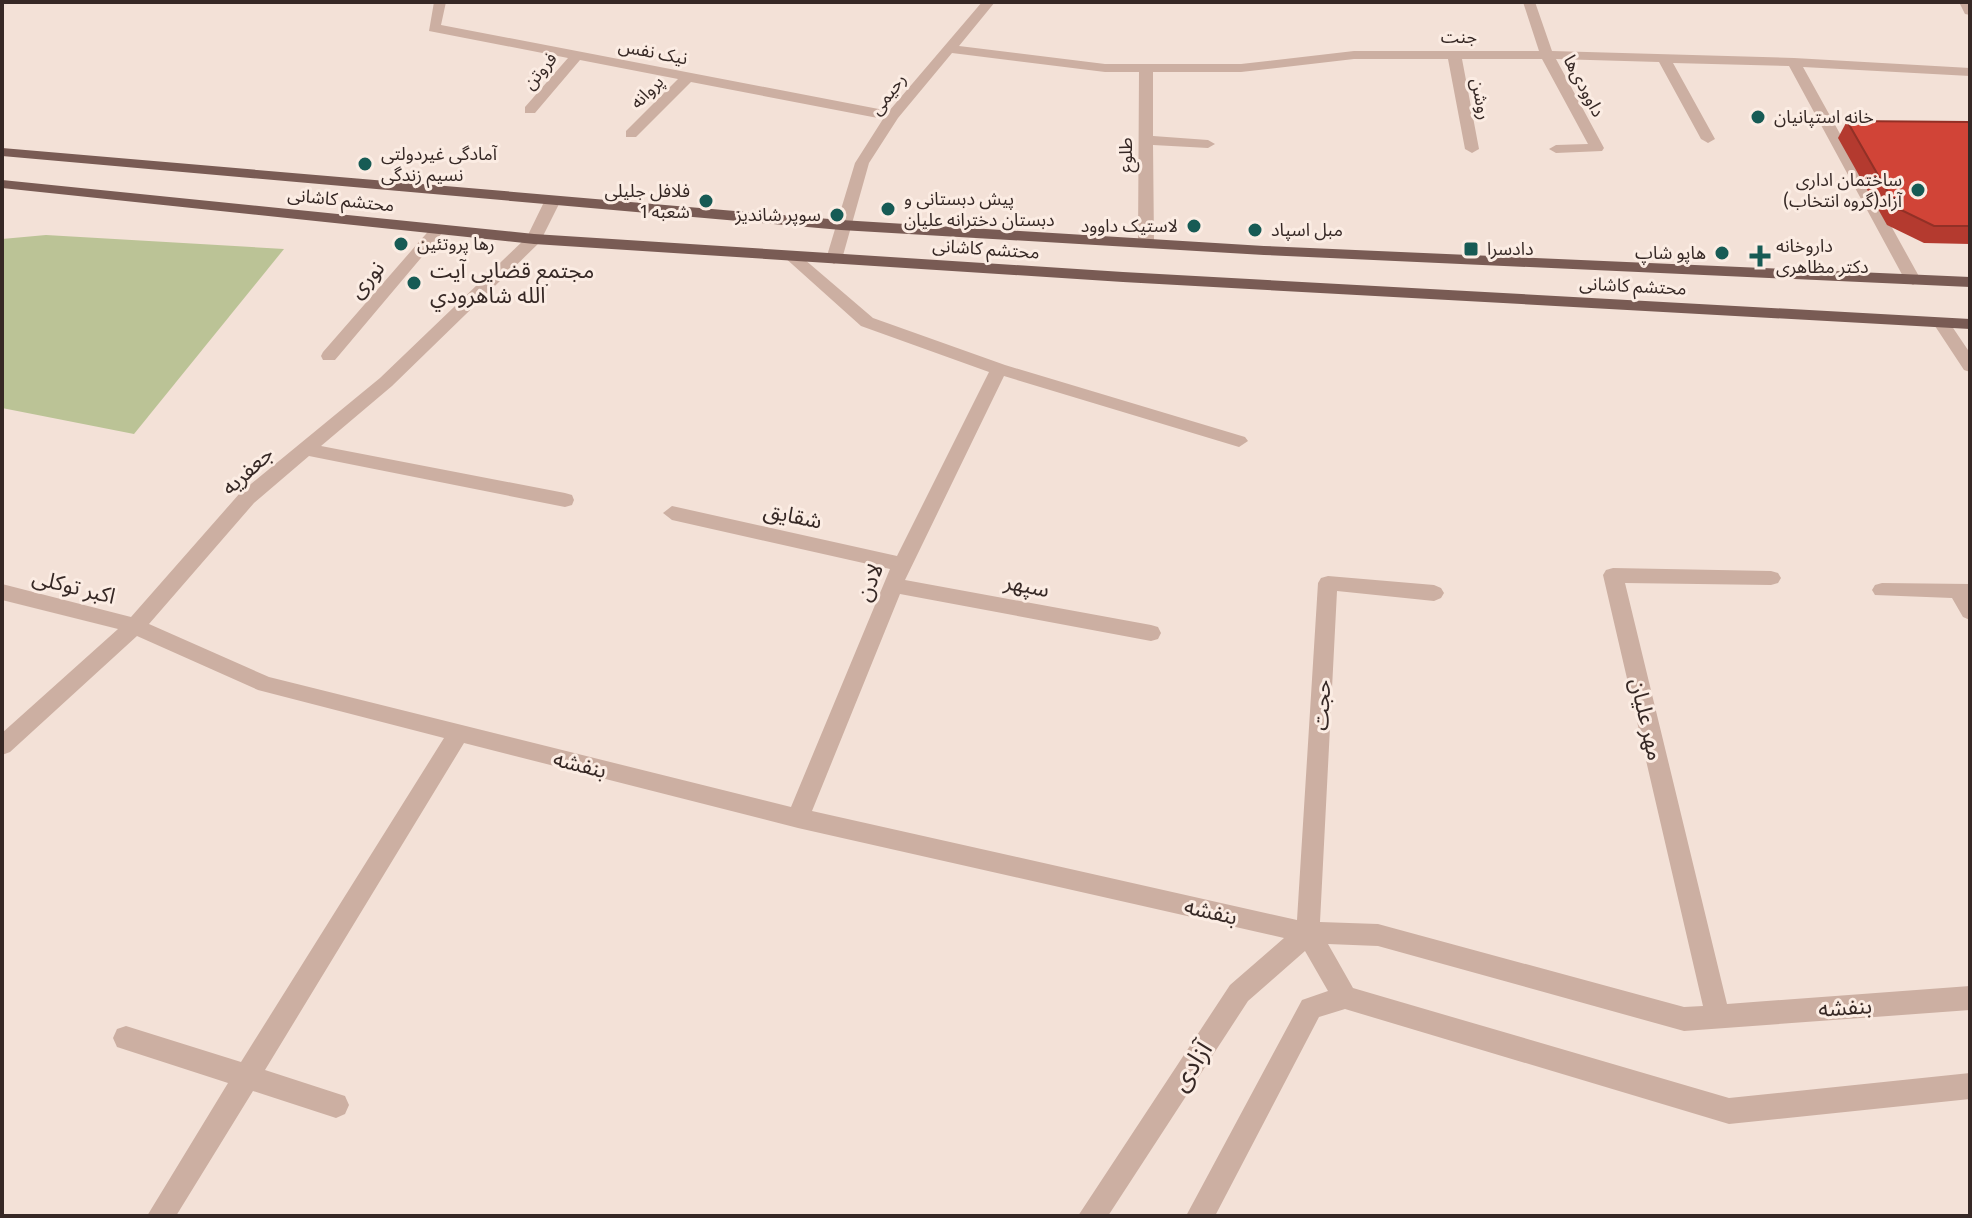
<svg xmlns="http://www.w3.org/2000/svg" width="1972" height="1218" viewBox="0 0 1972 1218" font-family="'Fira Sans Condensed','Noto Sans Arabic',sans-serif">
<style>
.green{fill:#bbc396}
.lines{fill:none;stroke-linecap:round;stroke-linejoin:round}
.minor{fill:#ccafa2;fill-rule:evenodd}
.major{fill:#795b54;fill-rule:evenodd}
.wall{fill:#b43a2f}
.building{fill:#d14437;stroke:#923026;stroke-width:2}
.poi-dot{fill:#175b55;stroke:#fbece3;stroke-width:3}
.labels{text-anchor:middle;stroke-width:6;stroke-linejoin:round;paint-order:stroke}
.far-street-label{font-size:18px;fill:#362825;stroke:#fbece3}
.far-poi-label{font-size:18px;fill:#362825;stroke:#fbece3;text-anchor:start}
.poi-label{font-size:22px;fill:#362825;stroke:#fbece3;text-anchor:start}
.street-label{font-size:22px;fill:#362825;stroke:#fbece3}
.near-street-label{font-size:26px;fill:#362825;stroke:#fbece3}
</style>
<rect width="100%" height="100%" fill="#f3e1d7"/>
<path class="green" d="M 46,235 L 284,249 L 134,434 L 2,408 L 2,239 Z"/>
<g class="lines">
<path class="minor" d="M 434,2 L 446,2 L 441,25 L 889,111 L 982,2 L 995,2 L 959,46 L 1105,64 L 1241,64 L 1354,51 L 1539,51 L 1523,2 L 1535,2 L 1552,51 L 1794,58 L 1970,68 L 1970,76 L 1803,67 L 1921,280 L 1913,285 L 1905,280 L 1789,66 L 1673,63 L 1715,139 L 1708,143 L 1701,139 L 1659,62 L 1556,59 L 1604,148 L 1602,151 L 1556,153 L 1549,149 L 1556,145 L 1588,144 L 1542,59 L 1462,59 L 1479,149 L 1472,153 L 1465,149 L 1448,59 L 1354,59 L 1241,72 L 1153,72 L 1153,136 L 1208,140 L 1215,144 L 1208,148 L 1153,145 L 1154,243 L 1146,248 L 1138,243 L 1139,72 L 1105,72 L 952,53 L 898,118 L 869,163 L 842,259 L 834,264 L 826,259 L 855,163 L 883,119 L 691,82 L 636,137 L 626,137 L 626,131 L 678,79 L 580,60 L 535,113 L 525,113 L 525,107 L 568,58 L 429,31 Z
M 1959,2 L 1970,2 L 1970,15 L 1965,14 Z
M 552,197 L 560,202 L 540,242 L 392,386 L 321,446 L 565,493 L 572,495 L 574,500 L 572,505 L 565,507 L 309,456 L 254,503 L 149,624 L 269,677 L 791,807 L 890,569 L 672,520 L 663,513 L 672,506 L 897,556 L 989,372 L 861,326 L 783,256 L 785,253 L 797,253 L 873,318 L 1005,365 L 1245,437 L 1248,441 L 1239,447 L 1004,376 L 905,580 L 1151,625 L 1158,627 L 1161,633 L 1158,639 L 1151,641 L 900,594 L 812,811 L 1297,920 L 1318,583 L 1321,578 L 1328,576 L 1434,585 L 1441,588 L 1444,593 L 1441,598 L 1434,601 L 1337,591 L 1320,922 L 1378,924 L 1684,1007 L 1703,1006 L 1603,575 L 1606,570 L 1613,568 L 1771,571 L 1778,573 L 1781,578 L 1778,583 L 1771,585 L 1625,583 L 1727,1004 L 1970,986 L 1970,1010 L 1684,1031 L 1378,946 L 1328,944 L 1353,988 L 1729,1098 L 1970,1073 L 1970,1099 L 1729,1124 L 1345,1009 L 1319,1017 L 1215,1216 L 1186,1216 L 1302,1000 L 1328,991 L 1305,951 L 1248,1001 L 1108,1216 L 1078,1216 L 1230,985 L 1284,938 L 798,828 L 464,743 L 265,1070 L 345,1096 L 349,1105 L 345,1114 L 336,1118 L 253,1091 L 176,1216 L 147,1216 L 228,1083 L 117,1047 L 113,1038 L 117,1029 L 126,1026 L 241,1062 L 444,738 L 258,690 L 137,636 L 10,752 L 2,755 L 2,733 L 118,629 L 2,600 L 2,584 L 131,617 L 240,493 L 380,378 L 527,237 L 544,202 Z
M 437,225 L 442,227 L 442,233 L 335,360 L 323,360 L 321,356 L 323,352 L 432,227 Z
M 1941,318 L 1947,319 L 1970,353 L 1970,372 L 1964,370 L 1933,323 Z
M 1882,583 L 1970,584 L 1970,620 L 1963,617 L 1952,598 L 1875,595 L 1872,590 L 1875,585 Z"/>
<path class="major" d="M 2,148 L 841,220 L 1264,246 L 1970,277 L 1970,287 L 1264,255 L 841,230 L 2,156 Z
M 2,180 L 534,234 L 1123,272 L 1970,319 L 1970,329 L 1123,282 L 534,244 L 2,188 Z"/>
</g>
<path class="wall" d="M 1847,121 L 1970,124 L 1970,244 L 1924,243 L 1887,225 L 1838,138 Z"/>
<path class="building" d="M 1847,121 L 1968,122 L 1970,124 L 1970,226 L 1934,226 L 1897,208 Z"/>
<g class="poi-dot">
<circle cx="1758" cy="117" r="8"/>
<circle cx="365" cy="164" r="8"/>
<circle cx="1918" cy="190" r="8"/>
<circle cx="706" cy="201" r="8"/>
<circle cx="888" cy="209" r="8"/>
<circle cx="837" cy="215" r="8"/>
<circle cx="1194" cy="226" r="8"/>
<circle cx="1255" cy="230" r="8"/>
<circle cx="401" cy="244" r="8"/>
<rect x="1463" y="241" width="16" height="16" rx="4"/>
<circle cx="1722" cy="253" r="8"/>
<path d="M1756 244h8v8h8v8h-8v8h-8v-8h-8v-8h8z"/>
<circle cx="414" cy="283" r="8"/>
</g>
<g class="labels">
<g class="far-street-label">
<text x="1459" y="43">جنت</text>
<text transform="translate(653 52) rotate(11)" y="6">نیک نفس</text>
<text transform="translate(540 71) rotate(-50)" y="6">فروتن</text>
<text transform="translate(1584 86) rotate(62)" y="6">داوودی‌ها</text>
<text transform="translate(647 92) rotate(-45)" y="6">پروانه</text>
<text transform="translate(888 94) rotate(-52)" y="6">رحیمی</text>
<text transform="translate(1481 99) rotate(79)" y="6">روشن</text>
<text transform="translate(1126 155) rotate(-90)" y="6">طلوع</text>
<text transform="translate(341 200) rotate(6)" y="6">محتشم کاشانی</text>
<text transform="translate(986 249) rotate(4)" y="6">محتشم کاشانی</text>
<text transform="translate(1633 286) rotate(3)" y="6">محتشم کاشانی</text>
</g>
<g class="far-poi-label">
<text x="1774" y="123">خانه استپانیان</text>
<text x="381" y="160">آمادگی غیردولتی<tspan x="381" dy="21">نسیم زندگی</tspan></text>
<text x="1902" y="186" text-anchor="end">ساختمان اداری<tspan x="1902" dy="21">آزاد(گروه انتخاب)</tspan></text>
<text x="690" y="197" text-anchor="end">فلافل جلیلی<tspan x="690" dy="21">شعبه 1</tspan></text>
<text x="904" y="205">پیش دبستانی و<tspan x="904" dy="21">دبستان دخترانه علیان</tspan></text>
<text x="821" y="221" text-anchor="end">سوپر شاندیز</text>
<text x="1178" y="232" text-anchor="end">لاستیک داوود</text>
<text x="1271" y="236">مبل اسپاد</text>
<text x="417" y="250">رها پروتئین</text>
<text x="1776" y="252">داروخانه<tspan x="1776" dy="21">دکتر مظاهری</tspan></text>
<text x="1487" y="255">دادسرا</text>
<text x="1706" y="259" text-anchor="end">هاپو شاپ</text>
</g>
<g class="poi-label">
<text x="430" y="278">مجتمع قضایی آیت<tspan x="430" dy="25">الله شاهرودي</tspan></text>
</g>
<g class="street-label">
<text transform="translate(366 279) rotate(-49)" y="8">نوری</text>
<text transform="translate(247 470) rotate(-42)" y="8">جعفریه</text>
<text transform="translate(793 515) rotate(12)" y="8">شقایق</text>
<text transform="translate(869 582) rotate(-68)" y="8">لادن</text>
<text transform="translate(1027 585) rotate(11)" y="8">سپهر</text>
<text transform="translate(74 586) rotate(14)" y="8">اکبر توکلی</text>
<text transform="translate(1321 705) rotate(-87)" y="8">حجت</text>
<text transform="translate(1647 719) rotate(77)" y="8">مهر علیان</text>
<text transform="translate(580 764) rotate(14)" y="8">بنفشه</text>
<text transform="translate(1211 911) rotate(13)" y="8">بنفشه</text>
<text transform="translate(1845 1007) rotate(-4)" y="8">بنفشه</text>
</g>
<g class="near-street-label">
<text transform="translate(1191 1066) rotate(-57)" y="9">آزادی</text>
</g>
</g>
<rect width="1972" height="1218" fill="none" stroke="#362825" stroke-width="8"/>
</svg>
